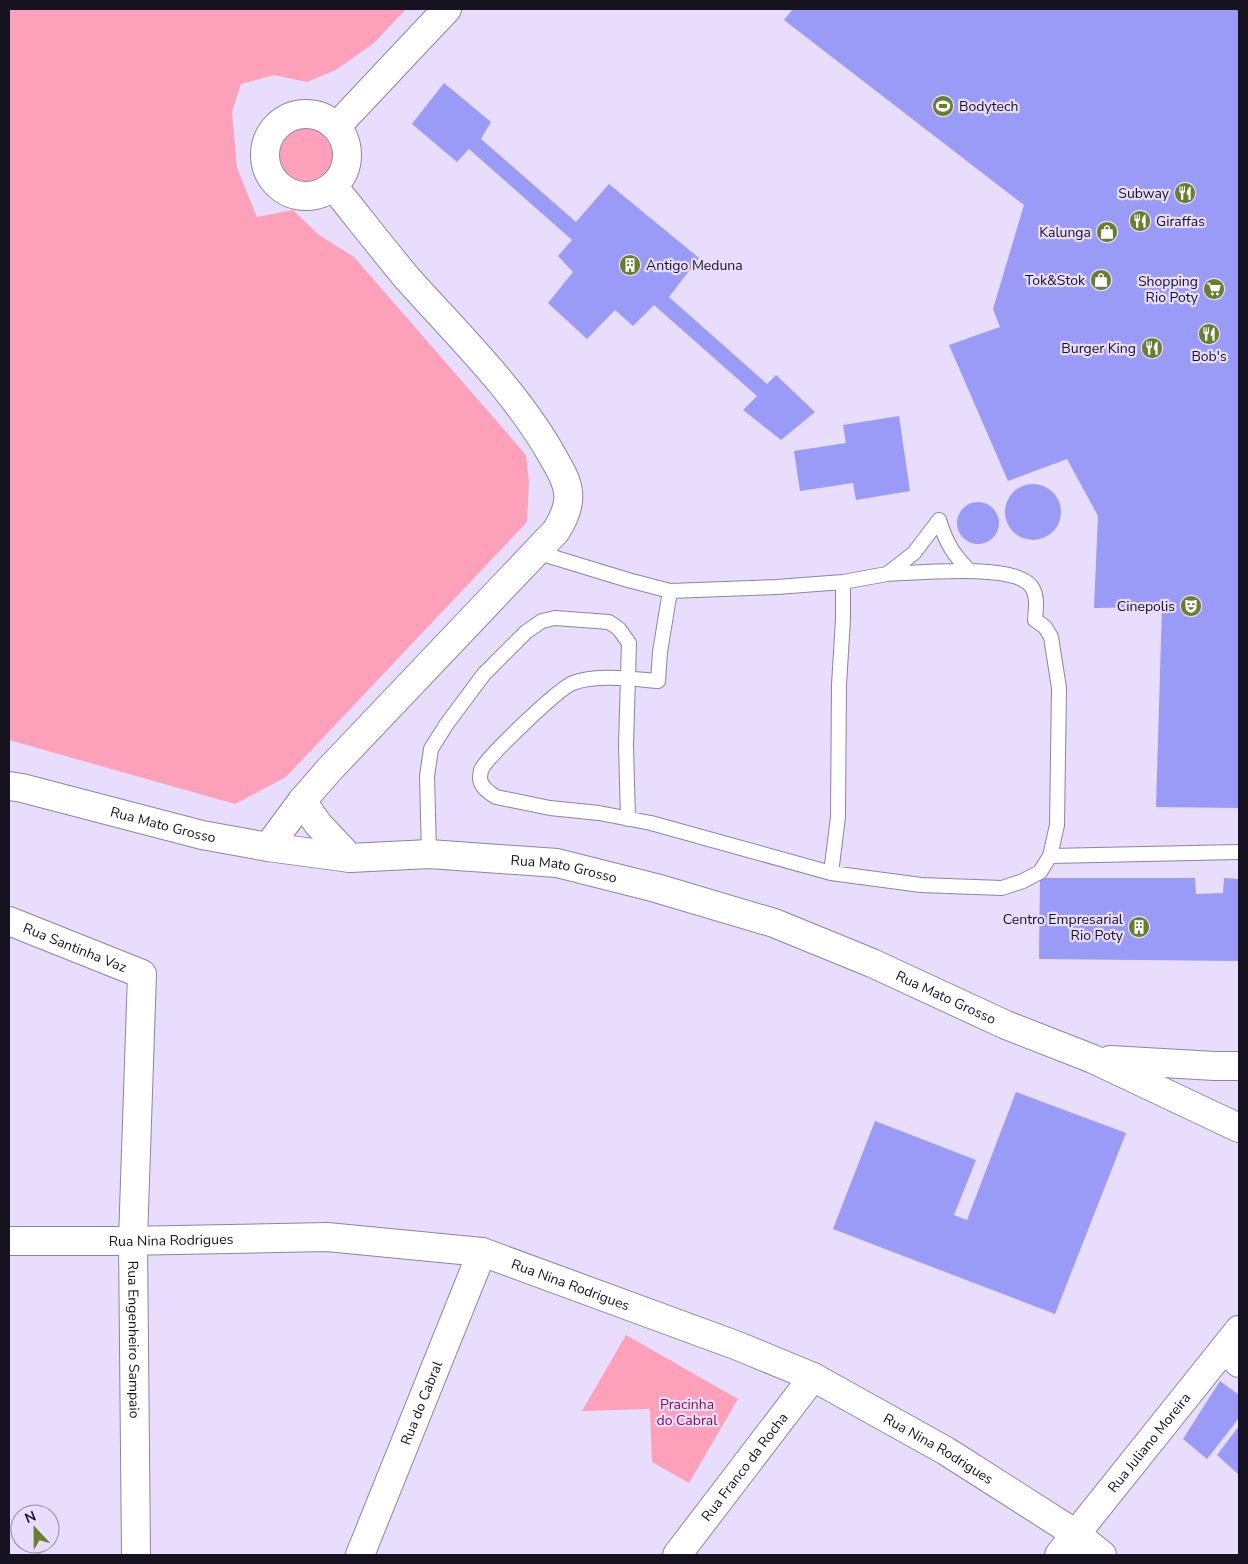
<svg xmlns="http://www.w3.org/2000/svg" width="1248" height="1564" viewBox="0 0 1248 1564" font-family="'Nunito Sans',sans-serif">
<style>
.green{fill:#fda0ba}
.building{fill:#9a9bf6}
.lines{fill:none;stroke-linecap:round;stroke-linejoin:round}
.lane-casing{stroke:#8f82a6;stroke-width:16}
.street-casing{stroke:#8f82a6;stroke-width:30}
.secondary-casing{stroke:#8f82a6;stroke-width:30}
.lane{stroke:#fff;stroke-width:14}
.street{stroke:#fff;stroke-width:28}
.secondary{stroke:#fff;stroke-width:28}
.labels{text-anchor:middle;stroke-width:4.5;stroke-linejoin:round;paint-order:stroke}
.poi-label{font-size:14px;fill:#17121f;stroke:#e8ddfc;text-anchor:end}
.street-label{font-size:14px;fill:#17121f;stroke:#e8ddfc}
.park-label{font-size:14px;fill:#891346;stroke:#e8ddfc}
</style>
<rect width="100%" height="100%" fill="#e8ddfc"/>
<path class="green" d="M 9,9 L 406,9 L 374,43 L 336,70 L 307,82 L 274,75 L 241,84 L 232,112 L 237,168 L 257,217 L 293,210 L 319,235 L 354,257 L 526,455 L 529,482 L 527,522 L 286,777 L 235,804 L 9,740 Z
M276 155a30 30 0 1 1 60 0a30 30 0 1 1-60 0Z
M 626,1335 L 738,1399 L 689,1483 L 652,1462 L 650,1409 L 582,1411 Z"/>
<path class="building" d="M 793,9 L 1239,9 L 1239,808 L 1156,807 L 1162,607 L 1094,608 L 1098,516 L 1067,459 L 1008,481 L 949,345 L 1000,327 L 993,309 L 1024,205 L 784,20 Z
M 444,83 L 491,122 L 481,139 L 576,222 L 609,184 L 699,258 L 669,297 L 767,384 L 776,375 L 815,412 L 781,440 L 743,410 L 757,396 L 654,305 L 633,326 L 615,310 L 587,339 L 548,303 L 573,272 L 558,256 L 572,240 L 469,149 L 457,162 L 412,124 Z
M 899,416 L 910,491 L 856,500 L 853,483 L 800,491 L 794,451 L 846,443 L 843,425 Z
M1005 512a28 28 0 1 1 56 0a28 28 0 1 1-56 0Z
M957 523a21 21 0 1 1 42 0a21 21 0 1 1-42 0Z
M 1040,878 L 1195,878 L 1196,894 L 1223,893 L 1224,878 L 1239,879 L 1239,961 L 1039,959 Z
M 1016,1092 L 1126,1133 L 1055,1314 L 833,1229 L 875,1121 L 976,1160 L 954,1215 L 967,1220 Z
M 1220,1381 L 1239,1395 L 1239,1418 L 1207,1459 L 1183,1439 Z
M 1239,1426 L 1239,1475 L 1217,1455 Z"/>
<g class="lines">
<g class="lane-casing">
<path id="lane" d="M 939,520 C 946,542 953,555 970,571
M 536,552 L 628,580 L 670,591 L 777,587 L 843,582 L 887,574 L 914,553 L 939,520
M 670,591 L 660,652 L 658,681 C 634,679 595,674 573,683 C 559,688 488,756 481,770 C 481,770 480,777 480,778 C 480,787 490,793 496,797 L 550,808 L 599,813 L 651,823 L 831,873 L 921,885 L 1002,888 L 1023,881 L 1040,872 L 1050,856 L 1057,825 L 1059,688 L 1051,637 L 1045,627 L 1035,620 C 1036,609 1038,595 1031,586 C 1014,563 916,573 887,574
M 429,854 L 427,776 L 431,749 L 446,725 L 484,674 L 526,632 L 542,621 L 555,618 L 609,622 L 619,629 L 629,643 L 626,745 L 628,819
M 1050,856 L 1239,852
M 831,873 L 838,817 L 839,685 L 843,619 L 843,582"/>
</g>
<g class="street-casing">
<g id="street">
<circle cx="306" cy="155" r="41"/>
<path d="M 336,127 L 447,9"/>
<path id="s1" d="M 9,786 L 22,788 L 202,835 L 268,847 L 350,858 L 429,854 L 557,863 L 656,888 L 774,923 L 872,963 L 1006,1025 L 1093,1059 L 1239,1128"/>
<path d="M 302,801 L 318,824 L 350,858"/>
<path d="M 268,847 L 302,801 L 328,771 L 556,531 C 563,520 570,506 568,492 C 567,480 559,468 553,457 C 517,392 457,334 407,278 C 382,248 358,217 333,186"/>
<path id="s2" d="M 9,921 L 142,974 L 133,1240 L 136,1555"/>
<path d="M 1110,1060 L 1215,1066 L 1239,1066"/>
<path d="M 1224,1349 L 1239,1363"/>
<path id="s3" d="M 360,1555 L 482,1252"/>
<path id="s4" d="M 677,1555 L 813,1377"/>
</g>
</g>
<g class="secondary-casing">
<g id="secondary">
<path id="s5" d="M 9,1241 L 124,1241 L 327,1237 L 482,1252 L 738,1346 L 813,1377 L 946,1451 L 1076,1534 L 1102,1555"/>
<path id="s6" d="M 1059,1555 L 1239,1330"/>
</g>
</g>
<use href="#lane" class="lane"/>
<use href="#street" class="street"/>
<use href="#secondary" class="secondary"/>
</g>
<defs>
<g id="stadium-disc" transform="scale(1.125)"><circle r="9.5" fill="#697e2e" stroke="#e8ddfc"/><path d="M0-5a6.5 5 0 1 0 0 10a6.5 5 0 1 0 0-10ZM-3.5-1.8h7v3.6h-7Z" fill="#fff"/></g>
<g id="restaurant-disc" transform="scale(1.125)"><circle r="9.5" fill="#697e2e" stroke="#e8ddfc"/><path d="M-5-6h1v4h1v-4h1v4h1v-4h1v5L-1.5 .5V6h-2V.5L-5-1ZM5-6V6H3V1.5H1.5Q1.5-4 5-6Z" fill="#fff"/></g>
<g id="shop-disc" transform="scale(1.125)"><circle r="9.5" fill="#697e2e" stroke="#e8ddfc"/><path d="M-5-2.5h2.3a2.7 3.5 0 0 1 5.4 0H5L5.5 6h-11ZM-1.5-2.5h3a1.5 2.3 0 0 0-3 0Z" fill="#fff"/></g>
<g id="building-disc" transform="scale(1.125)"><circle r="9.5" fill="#697e2e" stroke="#e8ddfc"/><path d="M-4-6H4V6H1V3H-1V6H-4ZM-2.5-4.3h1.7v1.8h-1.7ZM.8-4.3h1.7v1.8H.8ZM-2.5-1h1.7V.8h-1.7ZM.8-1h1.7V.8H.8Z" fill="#fff"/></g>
<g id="supermarket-disc" transform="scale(1.125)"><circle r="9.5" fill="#697e2e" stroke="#e8ddfc"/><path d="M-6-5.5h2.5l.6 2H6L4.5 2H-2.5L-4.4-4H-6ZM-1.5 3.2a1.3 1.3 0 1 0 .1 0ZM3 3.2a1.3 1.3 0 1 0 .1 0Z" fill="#fff"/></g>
<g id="theatre-disc" transform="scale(1.125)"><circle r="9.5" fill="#697e2e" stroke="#e8ddfc"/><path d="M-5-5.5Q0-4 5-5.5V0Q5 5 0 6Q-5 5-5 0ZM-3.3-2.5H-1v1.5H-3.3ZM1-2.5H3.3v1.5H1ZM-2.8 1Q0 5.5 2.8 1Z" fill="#fff"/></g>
</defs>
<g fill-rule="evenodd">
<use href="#stadium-disc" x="943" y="106"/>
<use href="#restaurant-disc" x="1185" y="193"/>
<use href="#restaurant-disc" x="1140" y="221"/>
<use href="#shop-disc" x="1107" y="232"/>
<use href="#building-disc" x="630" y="265"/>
<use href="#shop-disc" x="1101" y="280"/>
<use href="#supermarket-disc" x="1214" y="289"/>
<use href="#restaurant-disc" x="1209" y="334"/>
<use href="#restaurant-disc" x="1152" y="348"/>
<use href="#theatre-disc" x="1191" y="606"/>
<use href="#building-disc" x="1139" y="927"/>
</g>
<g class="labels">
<g class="poi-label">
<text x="959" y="111" text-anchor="start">Bodytech</text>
<text x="1169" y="198">Subway</text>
<text x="1156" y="226" text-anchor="start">Giraffas</text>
<text x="1091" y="237">Kalunga</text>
<text x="646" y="270" text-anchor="start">Antigo Meduna</text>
<text x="1085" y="285">Tok&amp;Stok</text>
<text x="1198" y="286">Shopping<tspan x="1198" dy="16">Rio Poty</tspan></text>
<text x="1136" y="353">Burger King</text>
<text x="1209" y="361" text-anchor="middle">Bob's</text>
<text x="1175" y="611">Cinepolis</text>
<text x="1123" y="924">Centro Empresarial<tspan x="1123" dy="16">Rio Poty</tspan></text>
</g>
<g class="street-label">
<text dy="5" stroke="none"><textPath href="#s1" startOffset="159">Rua Mato Grosso</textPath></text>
<text dy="5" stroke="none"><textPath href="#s1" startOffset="564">Rua Mato Grosso</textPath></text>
<text dy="5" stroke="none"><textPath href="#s2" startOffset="71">Rua Santinha Vaz</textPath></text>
<text dy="5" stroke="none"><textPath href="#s1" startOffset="969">Rua Mato Grosso</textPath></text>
<text dy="5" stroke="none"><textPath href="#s5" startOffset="162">Rua Nina Rodrigues</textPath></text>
<text dy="5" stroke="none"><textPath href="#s5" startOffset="568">Rua Nina Rodrigues</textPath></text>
<text dy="5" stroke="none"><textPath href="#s2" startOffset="509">Rua Engenheiro Sampaio</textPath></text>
<text dy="5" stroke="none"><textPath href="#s3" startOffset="164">Rua do Cabral</textPath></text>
<text dy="5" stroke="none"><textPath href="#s6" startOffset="144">Rua Juliano Moreira</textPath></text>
<text dy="5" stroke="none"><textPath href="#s5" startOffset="972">Rua Nina Rodrigues</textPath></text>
<text dy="5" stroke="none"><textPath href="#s4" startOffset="111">Rua Franco da Rocha</textPath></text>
</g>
<g class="park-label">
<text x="687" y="1409">Pracinha<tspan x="687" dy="16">do Cabral</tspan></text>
</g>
</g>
<rect width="1248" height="1564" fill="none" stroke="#17121f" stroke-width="20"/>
<g transform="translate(35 1529) rotate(338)"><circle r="24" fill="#e8ddfc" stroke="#948ca4"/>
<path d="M0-4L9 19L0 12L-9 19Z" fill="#697e2e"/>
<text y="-8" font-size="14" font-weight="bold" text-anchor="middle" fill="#17121f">N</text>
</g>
</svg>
